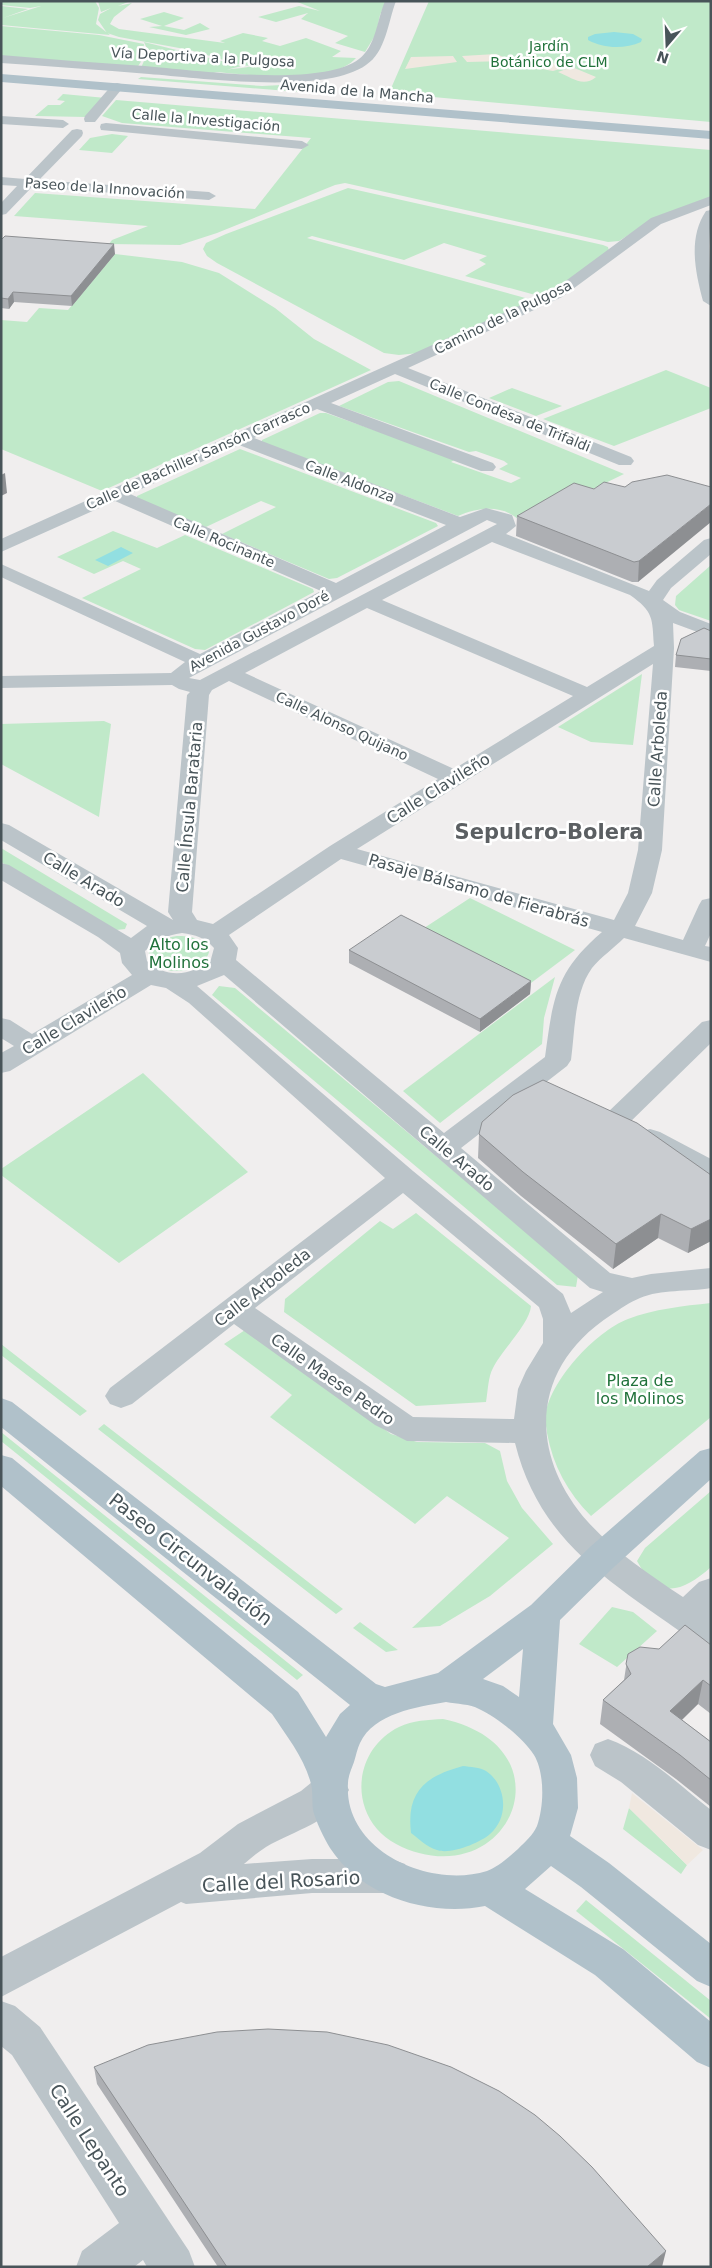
<svg xmlns="http://www.w3.org/2000/svg" width="712" height="2268" viewBox="0 0 712 2268" font-family="'DejaVu Sans',sans-serif">
<style>
.green{fill:#c0e9c9}
.sand{fill:#f0e8e0}
.water{fill:#92dfe1}
.lines{fill:none;stroke-linecap:round;stroke-linejoin:round}
.minor{fill:#bbc4c9;fill-rule:evenodd}
.major{fill:#b0c1ca;fill-rule:evenodd}
.wall{fill:#adafb3}
.shaded-wall{fill:#8d8f92}
.building{fill:#c9ccd0;stroke:#8d8f92}
.labels{text-anchor:middle;stroke-width:5;stroke-linejoin:round;paint-order:stroke}
.far-park-label{font-size:14px;fill:#21723b;stroke:#fff}
.far-street-label{font-size:14px;fill:#485459;stroke:#fff}
.street-label{font-size:16px;fill:#485459;stroke:#fff}
.park-label{font-size:16px;fill:#21723b;stroke:#fff}
.near-street-label{font-size:19px;fill:#485459;stroke:#fff}
.district-label{font-size:21px;font-weight:bold;fill:#5b5f62;stroke:#fff}
</style>
<rect width="100%" height="100%" fill="#f0eeee"/>
<path class="green" d="M 1,1 L 95,1 L 99,8 L 96,24 L 110,35 L 1,25 L 1,6 L 28,9 L 3,18 L 41,6 L 30,8 L 1,5 Z
M 98,1 L 128,2 L 118,6 L 132,3 L 114,17 L 110,24 L 119,29 L 225,43 L 220,41 L 243,33 L 268,38 L 262,41 L 280,46 L 306,38 L 341,51 L 332,57 L 356,58 C 333,85 250,75 216,72 C 236,66 255,71 271,56 L 251,66 L 240,65 L 190,50 L 119,37 L 107,33 L 98,20 L 100,14 L 111,8 L 101,12 Z
M 295,1 L 386,1 L 380,15 L 376,34 L 365,52 L 335,43 L 348,36 L 301,19 L 308,13 L 276,22 L 258,17 L 299,6 L 320,11 Z
M 429,1 L 711,1 L 711,122 L 389,93 Z
M 164,12 L 184,18 L 164,26 L 184,30 L 200,23 L 210,29 L 186,35 L 149,27 L 162,26 L 140,19 Z
M 1,26 L 99,35 L 144,44 L 142,60 L 137,68 L 1,57 Z
M 144,42 L 242,66 L 213,73 L 141,68 L 148,51 Z
M 141,77 L 262,86 L 322,83 L 330,88 L 325,94 L 138,79 Z
M 63,94 L 106,98 L 86,117 L 35,116 L 48,105 L 60,105 L 65,101 L 57,100 Z
M 116,100 L 711,150 L 711,197 L 652,220 L 619,241 L 608,242 L 345,183 L 335,185 L 217,233 L 180,245 L 109,244 L 112,240 L 148,226 L 14,216 L 35,193 L 255,209 L 311,138 L 122,123 L 102,116 Z
M 112,134 L 128,136 L 112,153 L 79,150 L 90,138 Z
M 348,188 L 603,245 L 608,247 L 609,251 L 547,295 L 539,296 L 465,276 L 486,264 L 479,260 L 487,256 L 444,243 L 404,260 L 312,236 L 307,238 L 529,299 L 529,303 L 419,353 L 399,355 L 384,353 L 217,263 L 207,256 L 203,249 L 206,243 L 226,234 Z
M 115,254 L 182,262 L 219,273 L 275,308 L 314,339 L 371,370 L 102,491 L 1,449 L 1,320 L 27,322 L 39,308 L 68,310 Z
M 666,370 L 711,388 L 711,408 L 614,446 L 543,419 Z
M 399,381 L 624,474 L 566,502 L 518,519 C 500,504 477,508 458,516 L 262,442 L 262,440 L 320,413 L 326,413 L 456,459 L 451,462 L 511,483 L 521,478 L 499,469 L 508,464 L 504,461 L 476,451 L 469,452 L 339,406 L 388,382 Z
M 512,388 L 562,406 L 536,416 L 489,398 Z
M 240,449 L 436,523 L 438,526 L 337,578 L 329,579 L 222,534 L 276,507 L 261,501 L 206,527 L 137,499 L 137,496 Z
M 113,531 L 157,548 L 185,535 L 313,589 L 314,592 L 205,650 L 195,649 L 82,598 L 141,569 L 123,561 L 94,574 L 57,557 Z
M 711,565 L 711,621 L 679,610 L 675,605 L 676,596 Z
M 642,674 L 633,745 L 591,742 L 558,727 Z
M 104,721 L 111,724 L 99,817 L 1,764 L 1,724 Z
M 1,848 L 127,924 L 125,929 L 116,930 L 1,862 Z
M 470,898 L 575,950 L 527,986 L 418,932 Z
M 177,936 C 190,936 204,938 209,952 C 203,976 150,979 149,951 C 156,941 165,938 177,936 Z
M 555,977 L 544,1018 L 542,1044 L 440,1123 L 403,1091 Z
M 219,986 L 235,988 L 578,1275 L 576,1287 L 557,1285 L 212,995 Z
M 143,1073 L 248,1172 L 119,1263 L 1,1175 L 1,1169 Z
M 416,1213 L 531,1306 C 530,1323 502,1350 493,1368 C 488,1377 488,1391 486,1402 L 416,1406 L 284,1312 L 285,1299 L 380,1221 L 393,1229 Z
M 711,1303 L 711,1417 L 591,1516 C 568,1493 553,1466 547,1433 C 547,1429 545,1423 545,1418 C 548,1382 596,1331 628,1319 C 654,1309 683,1306 711,1303 Z
M 245,1330 L 391,1434 L 417,1442 L 485,1443 L 500,1451 L 507,1481 L 522,1508 L 553,1544 L 490,1596 L 440,1626 L 412,1628 L 509,1538 L 447,1496 L 415,1524 L 270,1417 L 292,1395 L 224,1344 Z
M 1,1344 L 87,1411 L 80,1416 L 1,1355 Z
M 104,1424 L 343,1609 L 336,1614 L 98,1429 Z
M 1,1432 L 303,1675 L 297,1680 L 1,1441 Z
M 711,1491 L 711,1567 C 682,1593 658,1600 637,1561 L 645,1548 Z
M 612,1607 L 633,1612 L 657,1631 L 617,1667 L 579,1644 Z
M 360,1622 L 398,1650 L 386,1652 L 353,1628 Z
M 443,1719 C 565,1745 517,1879 419,1853 C 405,1850 386,1840 377,1829 C 349,1796 360,1746 399,1727 C 413,1720 428,1720 443,1719 Z
M 629,1808 L 687,1865 L 681,1874 L 623,1829 Z
M 586,1900 L 711,2001 L 711,2019 L 576,1911 Z"/>
<path class="sand" d="M 496,54 L 508,59 L 507,61 L 467,62 L 462,56 Z
M 453,56 L 457,62 L 405,69 L 411,57 Z
M 521,58 L 570,66 L 553,71 L 514,64 Z
M 572,67 L 596,77 C 583,88 571,77 558,72 Z
M 632,1793 L 703,1850 L 687,1865 L 629,1808 Z"/>
<path class="water" d="M 614,32 L 633,34 L 642,39 L 641,42 C 625,49 604,49 588,40 L 588,37 L 595,34 Z
M 121,547 L 133,553 L 108,566 L 95,560 Z
M 463,1766 C 470,1767 480,1767 486,1771 C 506,1784 510,1817 490,1834 C 480,1843 450,1855 437,1850 C 427,1847 419,1839 411,1833 C 406,1791 426,1776 463,1766 Z"/>
<g class="lines">
<path class="minor" d="M 385,1 L 396,1 C 388,22 386,52 366,65 C 324,95 201,78 149,74 C 100,70 50,66 1,63 L 1,55 C 49,59 97,63 145,66 C 193,70 322,88 359,59 C 376,46 377,20 385,1 Z
M 117,83 L 121,84 L 123,87 L 121,90 L 95,122 L 85,122 L 84,119 L 85,116 L 113,84 Z
M 1,116 L 63,120 L 69,124 L 63,128 L 1,124 Z
M 106,123 L 302,141 L 309,145 L 302,149 L 101,130 L 100,127 L 101,124 Z
M 77,129 L 82,130 L 83,133 L 82,136 L 39,180 L 209,192 L 216,196 L 209,200 L 32,187 L 6,214 L 1,215 L 1,203 L 17,186 L 1,185 L 1,177 L 25,179 L 72,130 Z
M 711,196 L 711,205 L 661,224 L 562,297 L 408,368 L 631,457 L 634,461 L 631,465 L 619,465 L 395,374 L 331,403 L 493,463 L 496,467 L 493,471 L 481,471 L 317,409 L 254,438 L 460,517 L 486,508 L 512,515 L 516,526 L 506,534 L 649,591 L 657,580 L 704,540 L 711,538 L 711,554 L 671,588 L 663,600 L 680,612 L 711,624 L 711,637 L 673,623 L 674,648 L 662,850 L 652,893 L 635,926 L 683,940 L 699,905 L 702,900 L 711,898 L 711,933 L 705,946 L 711,947 L 711,962 L 624,938 C 614,948 601,957 592,968 C 574,993 575,1031 571,1060 L 567,1066 L 461,1148 L 610,1273 L 632,1278 L 651,1274 L 711,1268 L 711,1288 C 688,1292 661,1289 640,1298 C 630,1302 620,1309 611,1315 C 531,1367 527,1453 588,1522 C 615,1552 650,1575 683,1597 L 699,1582 L 711,1578 L 711,1649 L 699,1645 C 619,1586 541,1548 515,1443 L 407,1441 L 375,1425 L 234,1324 L 132,1404 L 121,1408 L 110,1404 L 105,1396 L 110,1388 L 385,1178 L 189,1003 L 166,988 L 151,985 L 10,1071 L 1,1073 L 1,1053 L 14,1046 L 1,1038 L 1,1018 L 10,1020 L 32,1034 L 132,975 L 122,963 L 120,953 L 98,937 L 1,880 L 1,863 L 9,865 L 131,938 L 147,926 L 1,840 L 1,823 L 9,825 L 173,920 L 168,912 L 187,695 L 190,692 L 179,689 L 172,685 L 1,688 L 1,676 L 171,673 L 185,662 L 1,577 L 1,564 L 200,654 L 321,591 L 115,501 L 1,552 L 1,539 L 552,291 L 651,218 ZM 239,445 L 446,525 L 336,583 L 130,494 ZM 487,520 L 497,524 L 200,680 L 189,678 ZM 492,542 L 630,595 C 654,612 652,618 654,646 L 587,687 L 382,600 ZM 367,608 L 573,696 L 454,769 L 245,673 ZM 653,664 L 638,850 L 628,893 L 614,920 L 357,849 ZM 229,681 L 438,779 L 330,846 L 213,924 L 197,920 L 192,912 L 209,695 L 212,690 ZM 341,859 L 602,932 C 555,972 553,999 545,1057 L 444,1133 L 236,960 L 238,948 L 229,935 ZM 182,933 C 196,935 204,937 214,948 L 211,959 C 193,976 166,979 147,961 L 145,951 C 156,941 166,935 182,933 ZM 224,975 L 590,1288 L 603,1292 L 571,1313 L 563,1294 L 413,1171 L 197,986 ZM 403,1193 L 539,1307 L 543,1319 L 543,1343 L 526,1371 L 518,1389 L 514,1419 L 413,1417 L 255,1308 Z
M 711,210 L 709,246 L 711,306 L 703,301 C 695,271 688,238 706,211 Z
M 711,1020 L 711,1043 L 626,1126 L 616,1129 L 606,1126 L 602,1120 L 606,1114 L 702,1022 Z
M 650,1129 L 660,1132 L 711,1159 L 711,1180 L 701,1178 L 640,1144 L 636,1138 L 640,1132 Z
M 608,1739 C 647,1753 679,1785 711,1810 L 711,1850 L 698,1845 L 621,1782 L 595,1766 L 590,1755 L 595,1744 Z
M 330,1774 L 343,1778 L 349,1790 C 334,1821 293,1831 266,1847 C 258,1852 251,1858 244,1864 L 312,1859 L 391,1859 L 405,1864 L 410,1876 L 405,1888 L 391,1893 L 312,1893 L 186,1904 L 181,1902 L 1,1997 L 1,1957 L 200,1853 L 238,1824 L 301,1791 L 317,1778 Z
M 1,2001 L 15,2006 L 40,2027 L 189,2251 L 195,2267 L 147,2267 L 143,2260 L 134,2267 L 76,2267 L 82,2251 L 119,2223 L 12,2055 L 1,2046 Z"/>
<path class="major" d="M 1,74 L 711,131 L 711,139 L 1,82 Z
M 1,1398 L 12,1402 L 376,1684 L 385,1687 L 438,1673 L 531,1605 L 590,1547 L 700,1451 L 711,1448 L 711,1479 L 614,1567 L 560,1620 L 553,1724 L 571,1755 L 577,1778 L 578,1808 L 570,1836 L 609,1863 L 711,1944 L 711,1987 L 697,1981 L 581,1887 L 551,1866 L 525,1889 L 623,1949 L 711,2022 L 711,2068 L 697,2062 L 595,1975 L 485,1906 C 430,1917 362,1897 330,1848 C 324,1838 316,1822 313,1810 C 312,1801 313,1792 311,1784 C 305,1759 286,1735 272,1714 L 1,1486 L 1,1455 L 12,1458 L 298,1692 L 326,1737 L 340,1714 L 350,1705 L 1,1427 ZM 523,1649 L 519,1697 L 503,1686 L 483,1679 ZM 446,1702 C 457,1704 470,1704 479,1709 C 497,1717 524,1739 534,1755 C 545,1773 544,1807 537,1826 C 533,1835 525,1842 518,1849 C 509,1857 498,1867 487,1871 C 430,1889 343,1851 348,1783 C 348,1776 352,1768 354,1762 C 356,1756 357,1749 360,1743 C 374,1713 417,1707 446,1702 Z"/>
</g>
<path class="wall" d="M 1,240 L 115,254 L 72,306 L 14,302 L 9,309 L 1,308 Z
M 667,475 L 638,582 L 632,582 L 516,536 L 517,516 L 625,487 Z
M 711,631 L 711,671 L 675,667 L 676,655 Z
M 349,950 L 531,981 L 530,994 L 480,1032 L 349,963 Z
M 479,1134 L 711,1175 L 711,1241 L 688,1253 L 658,1238 L 613,1269 L 521,1196 L 478,1158 Z
M 711,1645 L 711,1714 L 698,1704 L 682,1720 L 711,1742 L 711,1807 L 676,1779 L 600,1724 L 603,1700 L 624,1680 L 628,1654 L 659,1649 Z
M 94,2067 L 662,2266 L 218,2267 L 97,2084 Z"/>
<path class="shaded-wall" d="M 114,244 L 115,254 L 72,306 L 71,296 Z
M 13,292 L 14,302 L 9,309 L 8,299 Z
M 5,473 L 7,493 L 1,496 L 1,475 Z
M 711,504 L 711,522 L 638,582 L 639,561 Z
M 531,981 L 530,994 L 480,1032 L 480,1019 Z
M 661,1214 L 658,1238 L 613,1269 L 616,1244 Z
M 711,1219 L 711,1241 L 688,1253 L 691,1229 Z
M 703,1680 L 698,1704 L 666,1735 L 670,1711 Z
M 666,2251 L 662,2267 L 647,2267 Z"/>
<path class="building" d="M 5,236 L 114,244 L 71,296 L 13,292 L 8,299 L 1,298 L 1,240 Z
M 667,475 L 711,487 L 711,504 L 639,561 L 634,562 L 517,516 L 574,483 L 594,489 L 604,482 L 625,487 L 632,482 Z
M 704,628 L 711,631 L 711,659 L 676,655 L 681,639 Z
M 401,915 L 531,981 L 480,1019 L 349,950 Z
M 543,1080 L 637,1123 L 711,1175 L 711,1219 L 691,1229 L 661,1214 L 616,1244 L 523,1172 L 479,1134 L 482,1122 L 513,1095 Z
M 685,1625 L 711,1645 L 711,1686 L 703,1680 L 670,1711 L 711,1742 L 711,1780 L 680,1755 L 603,1700 L 631,1674 L 626,1664 L 628,1654 L 640,1647 L 659,1649 Z
M 268,2029 L 327,2032 L 388,2045 L 451,2067 L 499,2091 L 535,2115 L 560,2136 L 592,2167 L 666,2251 L 647,2267 L 227,2267 L 94,2067 L 148,2045 L 217,2032 Z"/>
<g class="labels">
<g class="far-park-label">
<text x="549" y="51">Jardín<tspan x="549" dy="16">Botánico de CLM</tspan></text>
</g>
<g class="far-street-label">
<text transform="translate(203 57) rotate(3)" y="5">Vía Deportiva a la Pulgosa</text>
<text transform="translate(357 91) rotate(5)" y="5">Avenida de la Mancha</text>
<text transform="translate(206 120) rotate(5)" y="5">Calle la Investigación</text>
<text transform="translate(105 188) rotate(4)" y="5">Paseo de la Innovación</text>
<text transform="translate(503 317) rotate(-26)" y="5">Camino de la Pulgosa</text>
<text transform="translate(510 415) rotate(22)" y="5">Calle Condesa de Trifaldi</text>
<text transform="translate(198 456) rotate(-24)" y="5">Calle de Bachiller Sansón Carrasco</text>
<text transform="translate(350 481) rotate(21)" y="5">Calle Aldonza</text>
<text transform="translate(224 542) rotate(23)" y="5">Calle Rocinante</text>
<text transform="translate(259 631) rotate(-28)" y="5">Avenida Gustavo Doré</text>
<text transform="translate(342 726) rotate(25)" y="5">Calle Alonso Quijano</text>
</g>
<g class="street-label">
<text transform="translate(657 749) rotate(-86)" y="6">Calle Arboleda</text>
<text transform="translate(438 788) rotate(-32)" y="6">Calle Clavileño</text>
<text transform="translate(189 807) rotate(-85)" y="6">Calle Ínsula Barataria</text>
<text transform="translate(84 879) rotate(31)" y="6">Calle Arado</text>
<text transform="translate(479 890) rotate(16)" y="6">Pasaje Bálsamo de Fierabrás</text>
<text transform="translate(74 1020) rotate(-31)" y="6">Calle Clavileño</text>
<text transform="translate(457 1158) rotate(40)" y="6">Calle Arado</text>
<text transform="translate(262 1287) rotate(-38)" y="6">Calle Arboleda</text>
<text transform="translate(333 1379) rotate(35)" y="6">Calle Maese Pedro</text>
</g>
<g class="park-label">
<text x="179" y="950">Alto los<tspan x="179" dy="18">Molinos</tspan></text>
<text x="640" y="1386">Plaza de<tspan x="640" dy="18">los Molinos</tspan></text>
</g>
<g class="near-street-label">
<text transform="translate(191 1559) rotate(38)" y="7">Paseo Circunvalación</text>
<text transform="translate(281 1881) rotate(-3)" y="7">Calle del Rosario</text>
<text transform="translate(90 2140) rotate(57)" y="7">Calle Lepanto</text>
</g>
<g class="district-label">
<text x="549" y="839">Sepulcro-Bolera</text>
</g>
</g>
<rect width="712" height="2268" fill="none" stroke="#485459" stroke-width="5"/>
<g transform="translate(667 45) rotate(199)" stroke="#ffffff" stroke-width="4" paint-order="stroke">
<path d="M0-4L9 19L0 12L-9 19Z" fill="#485459"/>
<text y="-8" font-size="14" font-weight="bold" text-anchor="middle" fill="#485459">N</text>
</g>
</svg>
